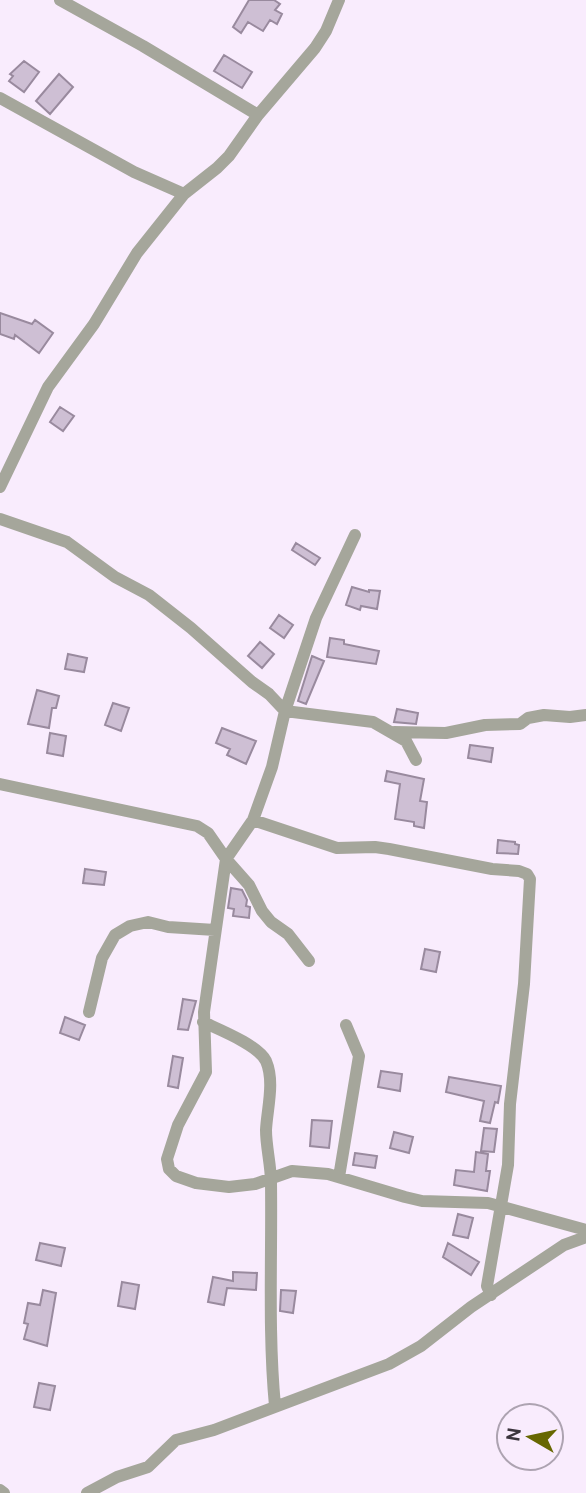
<svg xmlns="http://www.w3.org/2000/svg" width="586" height="1493" viewBox="0 0 586 1493" font-family="Overpass,sans-serif">
<style>
.building{fill:#cebfd4;stroke:#998a9e;stroke-width:2}
.lines{fill:none;stroke-linecap:round;stroke-linejoin:round}
.minor{stroke:#a5a69b;stroke-width:12}
</style>
<rect width="100%" height="100%" fill="#f9ecfd"/>
<path class="building" d="M 249,0 L 274,0 L 280,4 L 275,10 L 282,14 L 277,24 L 270,20 L 263,31 L 248,22 L 241,33 L 233,27 Z
M 224,55 L 252,72 L 242,88 L 214,71 Z
M 24,61 L 39,72 L 24,92 L 9,81 L 13,76 L 10,74 Z
M 59,74 L 73,87 L 50,114 L 36,101 Z
M 0,313 L 32,324 L 35,320 L 53,333 L 39,353 L 15,335 L 14,339 L 0,334 Z
M 60,407 L 74,416 L 63,431 L 50,422 Z
M 296,543 L 320,558 L 315,565 L 292,550 Z
M 352,587 L 369,592 L 369,590 L 380,591 L 377,609 L 361,606 L 360,610 L 346,605 Z
M 279,615 L 293,625 L 284,638 L 270,628 Z
M 330,638 L 344,640 L 344,644 L 379,651 L 376,664 L 327,657 Z
M 260,642 L 274,654 L 262,668 L 248,656 Z
M 68,654 L 87,658 L 84,672 L 65,669 Z
M 312,656 L 324,661 L 306,704 L 298,701 Z
M 37,690 L 59,696 L 56,708 L 52,708 L 49,728 L 28,724 Z
M 113,703 L 129,708 L 121,731 L 105,725 Z
M 397,709 L 418,713 L 416,724 L 394,722 Z
M 222,728 L 256,741 L 246,764 L 227,755 L 230,749 L 216,743 Z
M 50,733 L 66,736 L 63,756 L 47,753 Z
M 470,745 L 493,748 L 491,762 L 468,758 Z
M 387,771 L 424,779 L 420,801 L 427,802 L 424,828 L 414,826 L 414,822 L 395,819 L 400,784 L 385,781 Z
M 498,840 L 515,842 L 515,844 L 519,845 L 518,854 L 497,853 Z
M 85,869 L 106,872 L 104,885 L 83,883 Z
M 231,888 L 242,890 L 247,900 L 246,906 L 250,907 L 249,918 L 233,916 L 234,909 L 228,908 Z
M 425,949 L 440,952 L 436,972 L 421,969 Z
M 183,999 L 196,1001 L 188,1030 L 178,1029 Z
M 65,1017 L 85,1025 L 79,1040 L 60,1033 Z
M 173,1056 L 183,1058 L 178,1088 L 168,1086 Z
M 381,1071 L 402,1074 L 400,1091 L 378,1087 Z
M 449,1077 L 501,1086 L 498,1103 L 495,1102 L 490,1123 L 480,1121 L 484,1101 L 446,1092 Z
M 312,1120 L 332,1121 L 329,1148 L 310,1146 Z
M 484,1128 L 497,1129 L 494,1152 L 481,1151 Z
M 394,1132 L 413,1137 L 409,1153 L 390,1148 Z
M 476,1152 L 488,1154 L 486,1171 L 490,1171 L 487,1191 L 454,1185 L 456,1170 L 474,1172 Z
M 355,1153 L 377,1156 L 375,1168 L 353,1165 Z
M 458,1214 L 473,1218 L 468,1238 L 453,1235 Z
M 40,1243 L 65,1248 L 61,1266 L 36,1260 Z
M 448,1243 L 479,1262 L 471,1275 L 443,1257 Z
M 233,1272 L 257,1273 L 256,1290 L 227,1288 L 224,1305 L 208,1302 L 213,1277 L 233,1281 Z
M 122,1282 L 139,1285 L 135,1309 L 118,1306 Z
M 43,1290 L 56,1293 L 47,1346 L 24,1339 L 28,1324 L 24,1323 L 28,1303 L 40,1305 Z
M 281,1290 L 296,1291 L 293,1313 L 280,1311 Z
M 39,1383 L 55,1386 L 50,1410 L 34,1407 Z"/>
<g class="lines">
<path class="minor" d="M 60,0 L 143,46 L 258,115
M 0,98 L 134,172 L 184,194
M 0,487 L 48,387 L 94,324 L 137,253 L 184,194 L 217,168 L 229,156 L 258,115 L 315,48 L 326,31 L 339,0
M 0,519 L 67,542 L 115,577 L 149,595 L 191,628 L 252,682 L 269,694 L 285,711 L 272,767 L 253,820 L 226,859 L 204,1012 L 206,1072 L 178,1125 L 167,1159 L 169,1169 L 176,1176 L 196,1183 L 229,1187 L 255,1184 L 292,1171 L 328,1174 L 405,1197 L 422,1201 L 488,1203 L 586,1230
M 355,535 L 316,618 L 285,711 L 373,722 L 406,741 L 416,760
M 394,732 L 446,733 L 485,725 L 520,724 L 528,718 L 544,715 L 570,717 L 586,715
M 0,784 L 197,826 L 208,833 L 226,859 L 249,885 L 262,911 L 271,922 L 288,934 L 309,961
M 253,820 L 337,848 L 375,847 L 389,849 L 492,869 L 519,871 L 527,874 L 530,879 L 524,984 L 510,1104 L 508,1165 L 487,1286 L 491,1295
M 89,1012 L 102,958 L 115,935 L 130,926 L 148,922 L 168,927 L 215,930
M 203,1022 C 220,1030 258,1045 266,1061 C 275,1082 267,1109 266,1130 C 266,1147 271,1165 271,1183 C 272,1257 268,1332 275,1406
M 339,1177 L 359,1056 L 346,1025
M 0,1490 L 4,1493
M 87,1493 L 117,1477 L 148,1467 L 176,1440 L 214,1430 L 389,1364 L 421,1346 L 471,1307 L 564,1245 L 586,1237"/>
</g>
<g transform="translate(530 1437) rotate(279)"><circle r="33" fill="#f9ecfd" stroke="#ada3b1" stroke-width="2"/>
<path d="M0-5L12 26L0 18L-12 26Z" fill="#676701"/>
<text y="-10" font-size="19" font-weight="bold" text-anchor="middle" fill="#3c353e">N</text>
</g>
</svg>
